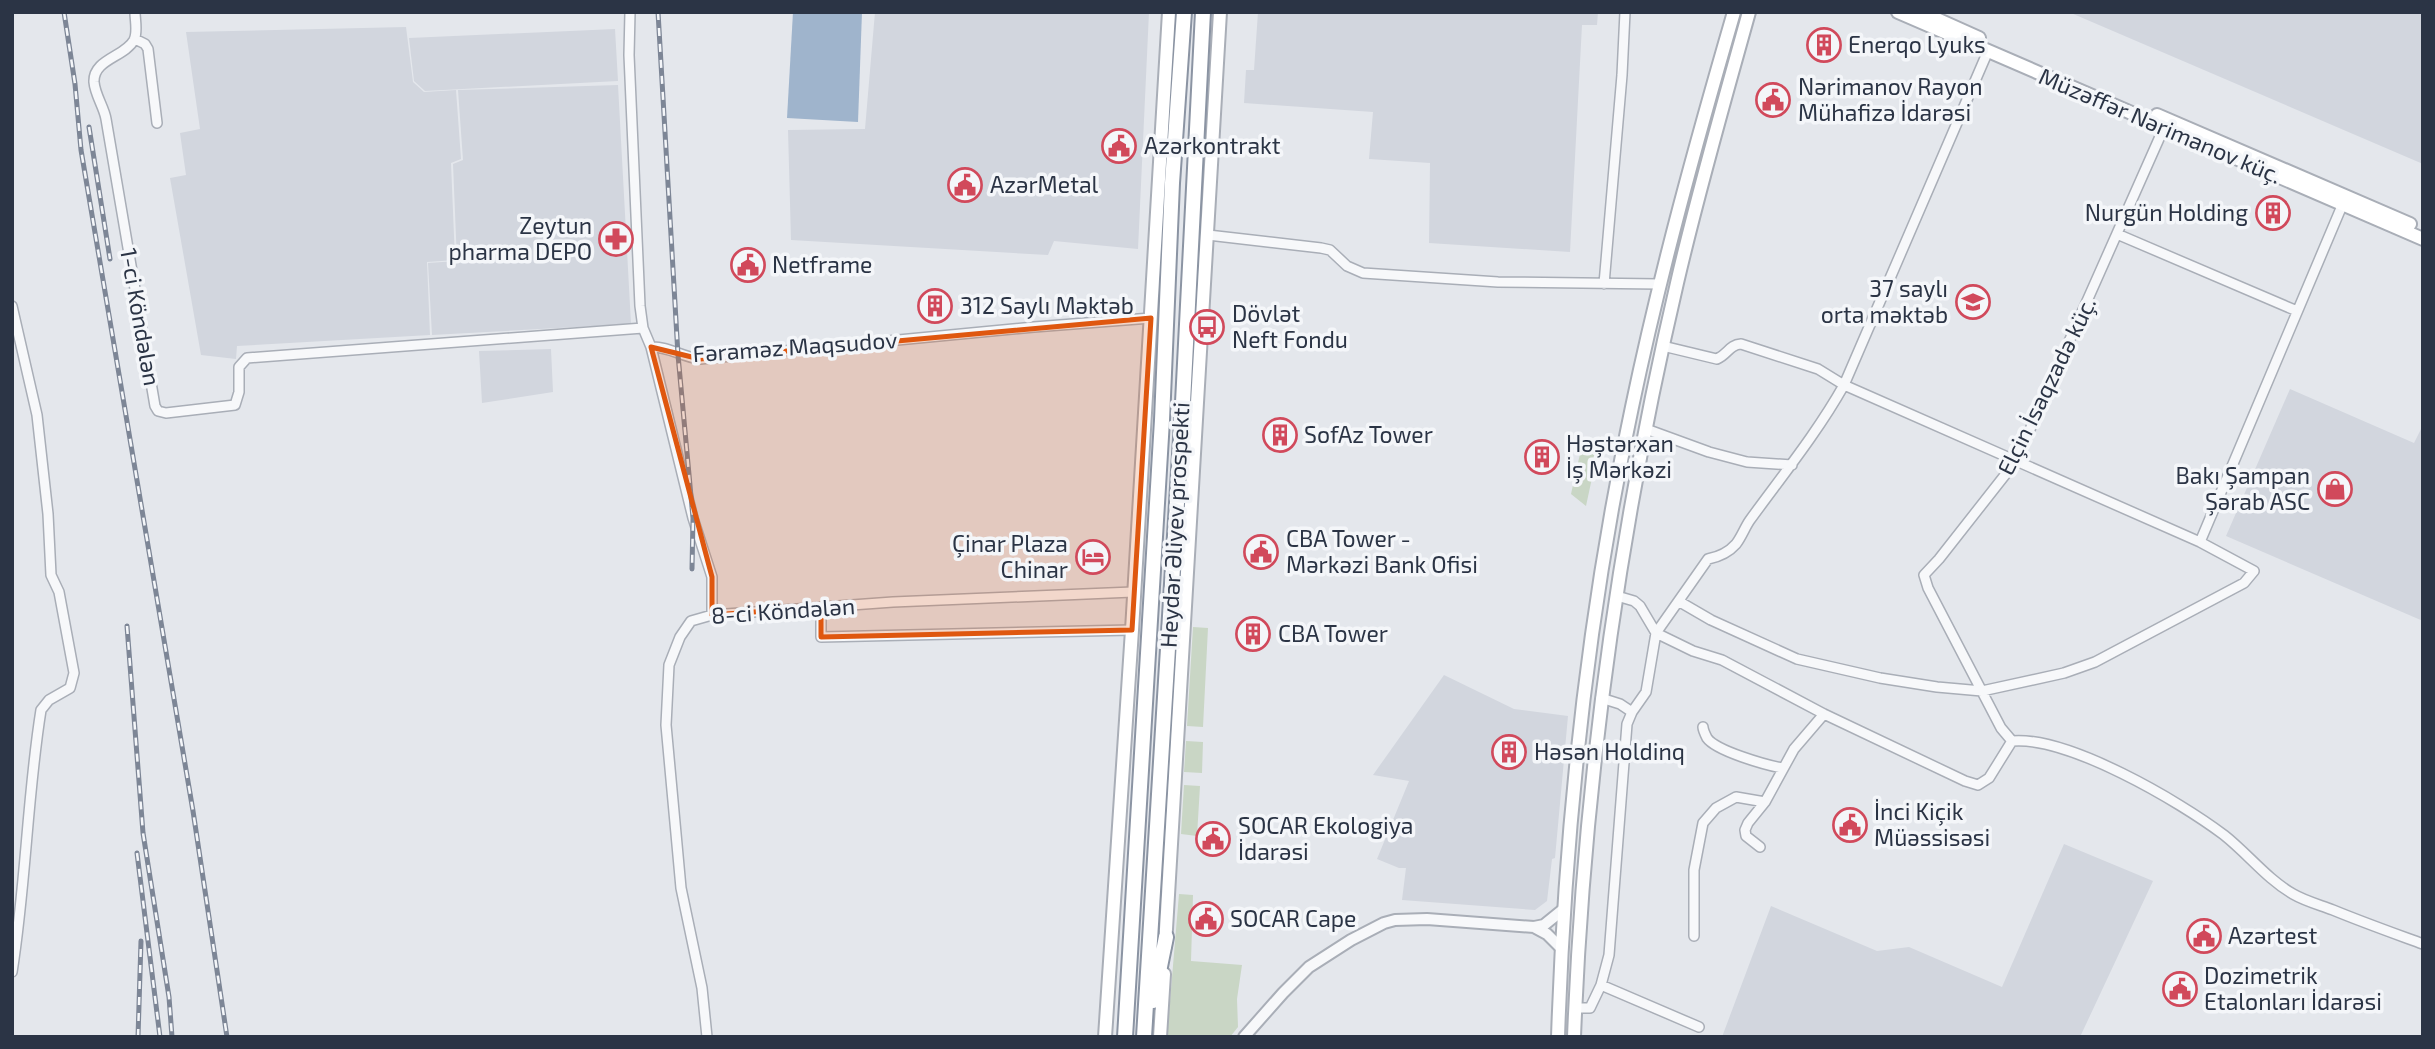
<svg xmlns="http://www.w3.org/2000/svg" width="2435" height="1049" viewBox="0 0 2435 1049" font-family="'Exo 2',sans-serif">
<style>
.built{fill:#d2d6de}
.green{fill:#c9d6c5}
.water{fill:#9fb4cc}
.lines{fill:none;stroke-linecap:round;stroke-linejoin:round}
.minor-casing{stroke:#a9aeb7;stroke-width:12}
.tertiary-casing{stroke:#a9aeb7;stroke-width:14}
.secondary-casing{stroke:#a9aeb7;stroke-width:16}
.trunk-casing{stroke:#8b94a3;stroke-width:18}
.minor{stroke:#f7f8fa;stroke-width:9}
.tertiary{stroke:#f7f8fa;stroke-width:10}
.secondary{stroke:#fff;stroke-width:12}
.trunk{stroke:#fff;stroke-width:14}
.rail-casing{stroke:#7d8696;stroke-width:5}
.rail{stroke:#f4f6f9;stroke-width:2.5;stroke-dasharray:8;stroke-linecap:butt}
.marked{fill:#df570f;fill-opacity:0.2;stroke:#df570f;stroke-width:5;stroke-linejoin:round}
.labels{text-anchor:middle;stroke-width:7;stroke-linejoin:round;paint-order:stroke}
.poi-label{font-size:23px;fill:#2b3445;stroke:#f4f6f9;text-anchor:start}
.street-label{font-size:23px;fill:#2b3445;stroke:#f4f6f9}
</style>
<rect width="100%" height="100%" fill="#e4e7ec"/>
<path class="built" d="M 875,12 L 1149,12 L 1138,249 L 1054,241 L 1048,255 L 791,240 L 788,130 L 865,129 Z
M 1258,12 L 1598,12 L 1597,25 L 1582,25 L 1570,252 L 1429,243 L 1430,163 L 1369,159 L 1373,112 L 1244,103 L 1246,70 L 1254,70 Z
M 2423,12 L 2423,164 L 2071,13 L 2071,12 Z
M 406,27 L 413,82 L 424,92 L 456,90 L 461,159 L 451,163 L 455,260 L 427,262 L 430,335 L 237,346 L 236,359 L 201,355 L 170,178 L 186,175 L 180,133 L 200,129 L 186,32 Z
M 615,29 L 618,81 L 425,91 L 414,81 L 409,38 Z
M 618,85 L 631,324 L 432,335 L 428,263 L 457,261 L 453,164 L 463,160 L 458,90 Z
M 551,349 L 553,392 L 482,403 L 479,351 Z
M 2290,389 L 2414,443 L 2423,425 L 2423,621 L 2226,536 Z
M 1444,675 L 1514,709 L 1568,716 L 1555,858 L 1552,859 L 1547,901 L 1535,910 L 1402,900 L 1406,868 L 1399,868 L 1377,859 L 1409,781 L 1373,775 Z
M 2064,844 L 2153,881 L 2080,1037 L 1722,1037 L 1771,906 L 1877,951 L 1909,947 L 2002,987 Z"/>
<path class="green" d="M 1601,436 L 1586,506 L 1571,494 L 1582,445 Z
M 1193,627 L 1208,628 L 1203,727 L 1187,726 Z
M 1186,741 L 1203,742 L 1202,773 L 1184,772 Z
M 1184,785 L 1200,786 L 1197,836 L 1181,834 Z
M 1179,894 L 1193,895 L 1191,961 L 1242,965 L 1237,999 L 1238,1027 L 1230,1037 L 1167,1037 Z"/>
<path class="water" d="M 793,12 L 862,12 L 858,122 L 787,118 Z"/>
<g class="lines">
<g class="minor-casing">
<path id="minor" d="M 135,12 C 135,21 138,32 134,40 C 125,57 93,59 94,82 C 95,95 104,107 106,119 L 155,406 L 158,411 L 166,413 L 235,405 L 239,392 L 239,367 L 247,358 L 643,328
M 630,12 L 629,55 L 640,306 L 643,328 L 651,347 C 668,346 682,357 700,359 L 1034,327 L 1151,318
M 135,39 L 145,44 L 148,49 L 157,123
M 2117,234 L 2297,311
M 1208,235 L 1321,248 L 1330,250 L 1347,266 L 1363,273 L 1498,282 L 1659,284
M 1604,284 L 1622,75 L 1625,12
M 12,306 L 37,415 L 48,514 L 51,575 L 59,592 L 74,673 L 70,688 L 49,700 L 41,710 C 27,797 26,885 12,972
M 1663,346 L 1717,359 C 1728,354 1729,345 1741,344 L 1818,369 L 1844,385 L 2200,542 L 2254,571 L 2244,583 L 2095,662 L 2064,673 L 1982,691 L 1937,687 L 1880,678 L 1797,659 L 1711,620 L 1680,602
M 651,347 L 693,518 L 712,577 L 712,615
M 1646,429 L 1709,452 L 1747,462 L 1792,465
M 2200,542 L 2344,201
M 1617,596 L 1634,601 L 1640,606 L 1656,633 L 1693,651 L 1722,660 L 1824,714 L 1965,781 L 1978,785 L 1989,778 L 2012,741
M 821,607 L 821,637 L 1132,630
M 1601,698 L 1620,704 L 1632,712
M 1703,727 C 1703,729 1706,736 1707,738 C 1716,751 1766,765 1782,768
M 2012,741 L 2001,728 L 1928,588 L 1924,575 L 1939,559 L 2016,461 L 2166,123
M 2012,741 C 2068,736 2179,801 2224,835 C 2248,854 2267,879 2293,894 C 2305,901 2320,905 2333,910 C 2362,922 2393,933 2423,944
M 1760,847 L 1746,836 L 1745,830 L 1748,823 L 1765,802 L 1794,749 L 1824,714
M 1694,936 L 1694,870 L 1703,823 L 1716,808 L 1736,797 L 1765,802
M 1601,985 L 1609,955 L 1627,724 L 1632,712 L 1646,692 L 1656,633 L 1708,559 C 1718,557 1729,552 1736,544 C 1742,536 1745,527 1750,520 C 1782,476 1817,433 1844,385 L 1988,51
M 1575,1008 L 1590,1008 L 1601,985 L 1699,1027
M 707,1037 L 702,988 L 681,888 L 666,725 L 669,665 L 680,637 L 691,621 L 712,615 L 893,602 L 1133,592"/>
</g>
<g class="tertiary-casing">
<path id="tertiary" d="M 1534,927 L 1547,934 L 1561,948
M 1244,1037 L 1283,993 L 1309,967 L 1351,940 L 1384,923 L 1395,920 L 1427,919 L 1534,927 L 1544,925 L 1565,908"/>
</g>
<g class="secondary-casing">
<path id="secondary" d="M 1898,12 L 2423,239
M 1921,12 L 1979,38
M 2157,115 L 2410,224
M 1165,946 L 1220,12
M 1105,1037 L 1132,630 L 1169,12
M 1160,1037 L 1164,974
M 1558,1037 C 1565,826 1588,613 1632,407 C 1660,273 1696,143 1734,12
M 1574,1037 C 1584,783 1619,531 1677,283 C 1698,192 1724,102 1749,12"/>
</g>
<g class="trunk-casing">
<path id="trunk" d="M 1153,1001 L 1166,937
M 1125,1037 L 1162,420 L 1172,183 L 1184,12
M 1144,1037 L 1182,422 L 1203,12"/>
</g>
<use href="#minor" class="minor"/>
<use href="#tertiary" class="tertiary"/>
<use href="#secondary" class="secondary"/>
<use href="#trunk" class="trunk"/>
<g class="rail-casing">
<path id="rail" d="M 64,12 L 75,84 L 81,150 L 193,811 L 227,1037
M 658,12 L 678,355 L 693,518 L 692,569
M 89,127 L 110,259
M 127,626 L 143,833 L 169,997 L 172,1037
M 137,853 L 160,1037
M 138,1037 L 141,941"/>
</g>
<use href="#rail" class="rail"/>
</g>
<path class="marked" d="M 1151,318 L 1132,630 L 821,637 L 821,607 L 712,615 L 712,577 L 651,347 L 700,359 Z"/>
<defs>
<g id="building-ring" transform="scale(1.75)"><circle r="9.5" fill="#f4f6f9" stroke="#d1495b" stroke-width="1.5"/><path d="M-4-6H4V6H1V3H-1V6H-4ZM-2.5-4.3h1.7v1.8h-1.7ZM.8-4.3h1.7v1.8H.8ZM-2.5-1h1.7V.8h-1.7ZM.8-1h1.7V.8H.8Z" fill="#d1495b"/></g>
<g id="civic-ring" transform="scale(1.75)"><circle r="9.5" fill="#f4f6f9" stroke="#d1495b" stroke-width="1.5"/><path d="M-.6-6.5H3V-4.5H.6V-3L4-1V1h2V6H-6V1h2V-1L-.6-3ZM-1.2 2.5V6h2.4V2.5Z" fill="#d1495b"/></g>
<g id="pharmacy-ring" transform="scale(1.75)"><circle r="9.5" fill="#f4f6f9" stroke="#d1495b" stroke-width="1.5"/><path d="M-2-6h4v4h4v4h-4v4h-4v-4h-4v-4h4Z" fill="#d1495b"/></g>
<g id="school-ring" transform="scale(1.75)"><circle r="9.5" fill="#f4f6f9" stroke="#d1495b" stroke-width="1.5"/><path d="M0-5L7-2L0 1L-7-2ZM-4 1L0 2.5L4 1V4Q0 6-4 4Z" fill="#d1495b"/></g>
<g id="bus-ring" transform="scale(1.75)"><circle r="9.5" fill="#f4f6f9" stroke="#d1495b" stroke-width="1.5"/><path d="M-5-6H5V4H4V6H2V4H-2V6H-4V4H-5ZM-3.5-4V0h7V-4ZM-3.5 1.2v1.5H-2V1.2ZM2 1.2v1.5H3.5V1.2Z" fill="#d1495b"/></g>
<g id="shop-ring" transform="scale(1.75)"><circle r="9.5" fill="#f4f6f9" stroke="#d1495b" stroke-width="1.5"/><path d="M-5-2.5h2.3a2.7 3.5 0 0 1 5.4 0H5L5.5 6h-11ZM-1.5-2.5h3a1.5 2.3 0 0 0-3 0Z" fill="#d1495b"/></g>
<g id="hotel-ring" transform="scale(1.75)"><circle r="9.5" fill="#f4f6f9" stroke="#d1495b" stroke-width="1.5"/><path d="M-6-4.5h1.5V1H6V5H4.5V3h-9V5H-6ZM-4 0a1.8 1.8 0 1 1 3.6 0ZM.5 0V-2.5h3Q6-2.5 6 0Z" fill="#d1495b"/></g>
</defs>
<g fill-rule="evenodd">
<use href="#building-ring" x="1824" y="45"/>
<use href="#civic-ring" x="1773" y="100"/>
<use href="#civic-ring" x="1119" y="146"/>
<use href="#civic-ring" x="965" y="185"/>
<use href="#building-ring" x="2273" y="213"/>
<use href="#pharmacy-ring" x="616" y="239"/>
<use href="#civic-ring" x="748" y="265"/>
<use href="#school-ring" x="1973" y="302"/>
<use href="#building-ring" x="935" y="306"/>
<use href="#bus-ring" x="1207" y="327"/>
<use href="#building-ring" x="1280" y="435"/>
<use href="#building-ring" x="1542" y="457"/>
<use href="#shop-ring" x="2335" y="489"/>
<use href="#civic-ring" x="1261" y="552"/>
<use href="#hotel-ring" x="1093" y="557"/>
<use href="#building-ring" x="1253" y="634"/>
<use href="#building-ring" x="1509" y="752"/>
<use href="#civic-ring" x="1850" y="825"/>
<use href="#civic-ring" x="1213" y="839"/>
<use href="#civic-ring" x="1206" y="919"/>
<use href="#civic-ring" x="2204" y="936"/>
<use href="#civic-ring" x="2180" y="989"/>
</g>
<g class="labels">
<g class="poi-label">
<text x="1848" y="53">Enerqo Lyuks</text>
<text x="1798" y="95">Nərimanov Rayon<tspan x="1798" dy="26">Mühafizə İdarəsi</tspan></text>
<text x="1144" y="154">Azərkontrakt</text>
<text x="990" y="193">AzərMetal</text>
<text x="2248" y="221" text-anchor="end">Nurgün Holding</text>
<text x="592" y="234" text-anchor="end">Zeytun<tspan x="592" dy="26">pharma DEPO</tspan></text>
<text x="772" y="273">Netframe</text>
<text x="1948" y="297" text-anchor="end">37 saylı<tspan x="1948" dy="26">orta məktəb</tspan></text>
<text x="960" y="314">312 Saylı Məktəb</text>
<text x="1232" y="322">Dövlət<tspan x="1232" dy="26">Neft Fondu</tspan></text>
<text x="1304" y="443">SofAz Tower</text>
<text x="1566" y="452">Həştərxan<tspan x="1566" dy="26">İş Mərkəzi</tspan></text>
<text x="2310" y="484" text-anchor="end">Bakı Şampan<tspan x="2310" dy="26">Şərab ASC</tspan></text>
<text x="1286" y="547">CBA Tower -<tspan x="1286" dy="26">Mərkəzi Bank Ofisi</tspan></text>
<text x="1068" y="552" text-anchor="end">Çinar Plaza<tspan x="1068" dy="26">Chinar</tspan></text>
<text x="1278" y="642">CBA Tower</text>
<text x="1534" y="760">Həsən Holdinq</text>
<text x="1874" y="820">İnci Kiçik<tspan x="1874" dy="26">Müəssisəsi</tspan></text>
<text x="1238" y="834">SOCAR Ekologiya<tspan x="1238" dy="26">İdarəsi</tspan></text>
<text x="1230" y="927">SOCAR Cape</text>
<text x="2228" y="944">Azərtest</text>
<text x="2204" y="984">Dozimetrik<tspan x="2204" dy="26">Etalonları İdarəsi</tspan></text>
</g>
<g class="street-label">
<text transform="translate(2160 126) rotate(23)" y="8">Müzəffər Nərimanov küç.</text>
<text transform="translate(140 317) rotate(80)" y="8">1-ci Köndələn</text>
<text transform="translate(795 347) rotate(-4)" y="8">Fəraməz Maqsudov</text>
<text transform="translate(2047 386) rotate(-64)" y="8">Elçin İsaqzadə küç.</text>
<text transform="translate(1175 525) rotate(-87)" y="8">Heydər Əliyev prospekti</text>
<text transform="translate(783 611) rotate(-4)" y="8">8-ci Köndələn</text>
</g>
</g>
<rect width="2435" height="1049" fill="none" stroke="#2b3445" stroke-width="28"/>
</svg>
